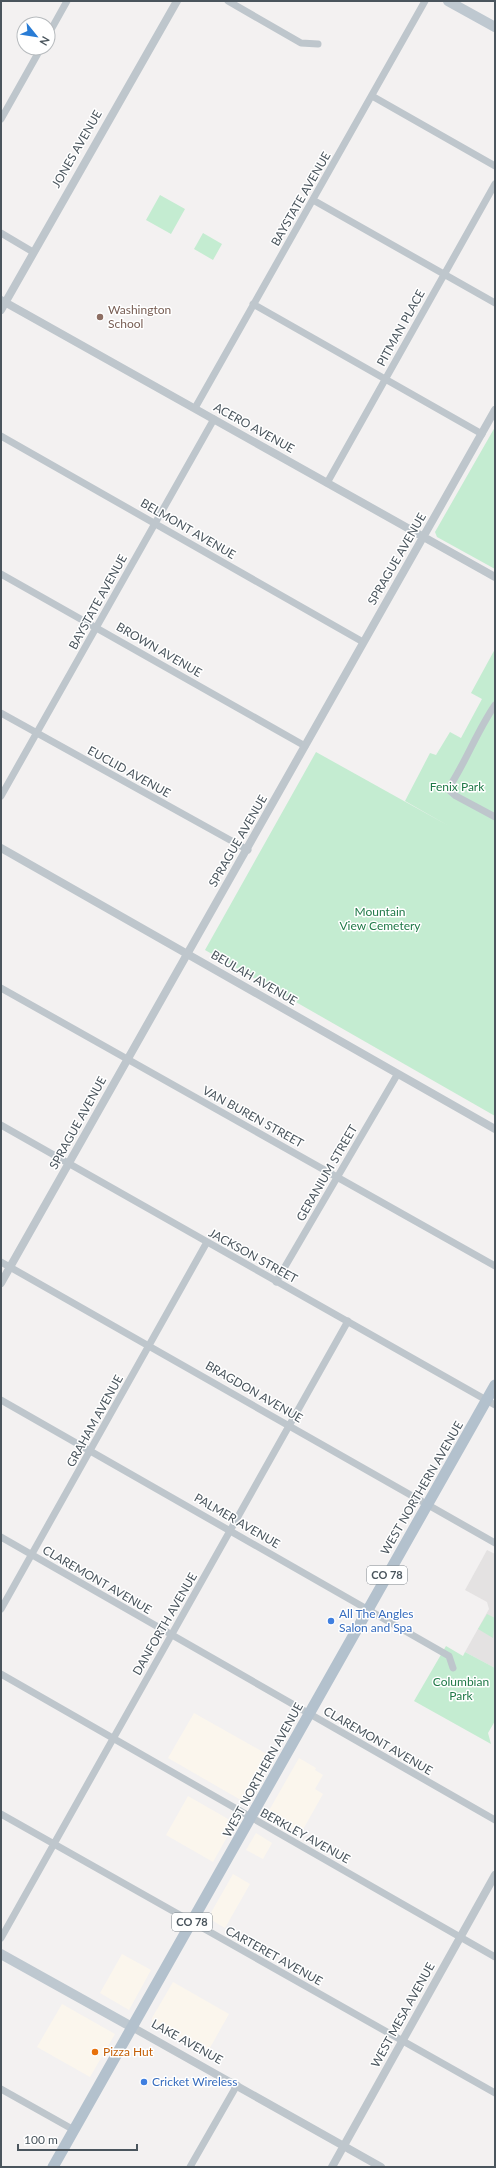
<svg xmlns="http://www.w3.org/2000/svg" width="496" height="2168" viewBox="0 0 496 2168" font-family="Lato,sans-serif">
<style>
.commercial{fill:#fbf6ed}
.education{fill:#e4e2e2}
.green{fill:#c4ecd1}
.lines{fill:none;stroke-linecap:round;stroke-linejoin:round}
.minor{stroke:#bec6cc;stroke-width:7}
.tertiary{stroke:#bec6cc;stroke-width:8}
.secondary{stroke:#bec8d0;stroke-width:10}
.primary{stroke:#b3c1cd;stroke-width:11}
.education-dot{fill:#8d6e63;stroke:#fff;stroke-width:1.5}
.shop-dot{fill:#3f7fe0;stroke:#fff;stroke-width:1.5}
.food-dot{fill:#e8710a;stroke:#fff;stroke-width:1.5}
.labels{text-anchor:middle;stroke-width:3;stroke-linejoin:round;paint-order:stroke}
.shield{fill:#fff;stroke:#80888e;stroke-width:1}
.shield-label{font-size:11px;font-weight:bold;fill:#4a555d}
.street-label{font-size:12px;fill:#4a555d;stroke:#fff}
.education-label{font-size:12px;fill:#785e54;stroke:#fff;text-anchor:start}
.park-label{font-size:12px;fill:#207948;stroke:#fff}
.shop-label{font-size:12px;fill:#366cbe;stroke:#fff;text-anchor:start}
.food-label{font-size:12px;fill:#c56008;stroke:#fff;text-anchor:start}
</style>
<rect width="100%" height="100%" fill="#f3f1f1"/>
<path class="commercial" d="M 194,1713 L 272,1757 L 246,1803 L 168,1758 Z
M 299,1758 L 316,1768 L 315,1770 L 323,1775 L 315,1789 L 323,1794 L 301,1833 L 267,1814 Z
M 188,1796 L 235,1823 L 213,1862 L 166,1835 Z
M 256,1833 L 272,1843 L 263,1859 L 246,1850 Z
M 233,1874 L 250,1884 L 225,1928 L 208,1918 Z
M 122,1954 L 151,1970 L 129,2010 L 100,1993 Z
M 173,1982 L 229,2014 L 207,2053 L 152,2022 L 152,2018 Z
M 62,2004 L 115,2034 L 90,2077 L 37,2047 Z"/>
<path class="education" d="M 487,1550 L 495,1554 L 495,1668 L 465,1652 L 489,1609 L 487,1602 L 465,1590 Z"/>
<path class="green" d="M 160,195 L 185,209 L 171,234 L 146,220 Z
M 203,233 L 222,244 L 213,260 L 194,249 Z
M 495,427 L 495,569 L 437,537 L 435,532 Z
M 495,649 L 495,1116 L 205,950 L 316,752 L 447,825 L 405,801 L 430,753 L 436,755 L 450,732 L 461,738 L 482,699 L 471,693 Z
M 487,1614 L 495,1618 L 493,1638 L 478,1629 Z
M 446,1646 L 463,1656 L 465,1652 L 495,1668 L 495,1721 L 488,1733 L 491,1744 L 414,1701 Z"/>
<g class="lines">
<path class="minor" d="M 228,1 L 301,43 L 318,44
M 48,35 L 67,1
M 372,96 L 495,166
M 1,119 L 41,48
M 313,200 L 495,303
M 1,233 L 33,252
M 253,304 L 482,434
M 195,408 L 425,1
M 1,436 L 363,642
M 327,483 L 495,184
M 1,574 L 305,746
M 495,705 C 477,731 466,762 448,789 L 456,796 L 495,817
M 1,713 L 248,850
M 1,796 L 214,419
M 1,988 L 495,1266
M 1,1125 L 495,1405
M 1,1262 L 495,1543
M 276,1282 L 397,1075
M 1,1400 L 449,1656 L 453,1668
M 1,1537 L 495,1820
M 1,1609 L 207,1242
M 1,1674 L 495,1957
M 1,1814 L 495,2093
M 1,1938 L 348,1321
M 1,2089 L 74,2130
M 190,2167 L 237,2085"/>
<path class="tertiary" d="M 1,300 L 495,577
M 1,310 L 177,1
M 1,848 L 495,1129
M 1,1283 L 495,410
M 132,2027 L 381,2167
M 332,2167 L 495,1875"/>
<path class="secondary" d="M 448,1 L 495,27
M 1,1954 L 132,2027"/>
<path class="primary" d="M 53,2167 L 495,1385"/>
</g>
<circle class="education-dot" cx="100" cy="317" r="4"/>
<g class="shop-dot">
<circle cx="331" cy="1621" r="4"/>
<circle cx="144" cy="2082" r="4"/>
</g>
<circle class="food-dot" cx="95" cy="2052" r="4"/>
<g class="labels">
<g class="shield">
<rect x="367" y="1566" width="40" height="18" rx="3"/>
<rect x="172" y="1913" width="40" height="18" rx="3"/>
</g>
<g class="shield-label">
<text x="387" y="1579">CO 78</text>
<text x="192" y="1926">CO 78</text>
</g>
<g class="street-label">
<text transform="translate(77 149) rotate(-60)" y="4">JONES AVENUE</text>
<text transform="translate(301 199) rotate(-60)" y="4">BAYSTATE AVENUE</text>
<text transform="translate(401 328) rotate(-61)" y="4">PITMAN PLACE</text>
<text transform="translate(254 428) rotate(29)" y="4">ACERO AVENUE</text>
<text transform="translate(188 529) rotate(30)" y="4">BELMONT AVENUE</text>
<text transform="translate(397 559) rotate(-60)" y="4">SPRAGUE AVENUE</text>
<text transform="translate(98 602) rotate(-61)" y="4">BAYSTATE AVENUE</text>
<text transform="translate(159 650) rotate(30)" y="4">BROWN AVENUE</text>
<text transform="translate(129 772) rotate(29)" y="4">EUCLID AVENUE</text>
<text transform="translate(238 841) rotate(-60)" y="4">SPRAGUE AVENUE</text>
<text transform="translate(254 978) rotate(30)" y="4">BEULAH AVENUE</text>
<text transform="translate(253 1117) rotate(29)" y="4">VAN BUREN STREET</text>
<text transform="translate(78 1123) rotate(-61)" y="4">SPRAGUE AVENUE</text>
<text transform="translate(327 1173) rotate(-60)" y="4">GERANIUM STREET</text>
<text transform="translate(253 1256) rotate(29)" y="4">JACKSON STREET</text>
<text transform="translate(254 1392) rotate(30)" y="4">BRAGDON AVENUE</text>
<text transform="translate(95 1421) rotate(-61)" y="4">GRAHAM AVENUE</text>
<text transform="translate(422 1488) rotate(-60)" y="4">WEST NORTHERN AVENUE</text>
<text transform="translate(237 1521) rotate(30)" y="4">PALMER AVENUE</text>
<text transform="translate(97 1580) rotate(30)" y="4">CLAREMONT AVENUE</text>
<text transform="translate(165 1624) rotate(-60)" y="4">DANFORTH AVENUE</text>
<text transform="translate(378 1741) rotate(30)" y="4">CLAREMONT AVENUE</text>
<text transform="translate(263 1770) rotate(-61)" y="4">WEST NORTHERN AVENUE</text>
<text transform="translate(305 1836) rotate(29)" y="4">BERKLEY AVENUE</text>
<text transform="translate(274 1956) rotate(29)" y="4">CARTERET AVENUE</text>
<text transform="translate(403 2015) rotate(-61)" y="4">WEST MESA AVENUE</text>
<text transform="translate(187 2042) rotate(29)" y="4">LAKE AVENUE</text>
</g>
<g class="education-label">
<text x="108" y="314">Washington<tspan x="108" dy="14">School</tspan></text>
</g>
<g class="park-label">
<text x="457" y="791">Fenix Park</text>
<text x="380" y="916">Mountain<tspan x="380" dy="14">View Cemetery</tspan></text>
<text x="461" y="1686">Columbian<tspan x="461" dy="14">Park</tspan></text>
</g>
<g class="shop-label">
<text x="339" y="1618">All The Angles<tspan x="339" dy="14">Salon and Spa</tspan></text>
<text x="152" y="2086">Cricket Wireless</text>
</g>
<g class="food-label">
<text x="103" y="2056">Pizza Hut</text>
</g>
</g>
<rect width="496" height="2168" fill="none" stroke="#4a555d" stroke-width="4"/>
<g transform="translate(36 36) rotate(120)"><circle r="19" fill="#ffffff" stroke="#b7bbbe"/>
<path d="M0-3L7 15L0 10L-7 15Z" fill="#297cd5"/>
<text y="-6" font-size="11" font-weight="bold" text-anchor="middle" fill="#4a555d">N</text>
</g>
<path d="M18 2144v6h119v-6" fill="none" stroke="#4a555d" stroke-width="2"/>
<text x="24" y="2144" font-size="12" fill="#4a555d" stroke="#ffffff" stroke-width="3" paint-order="stroke">100 m</text>
</svg>
